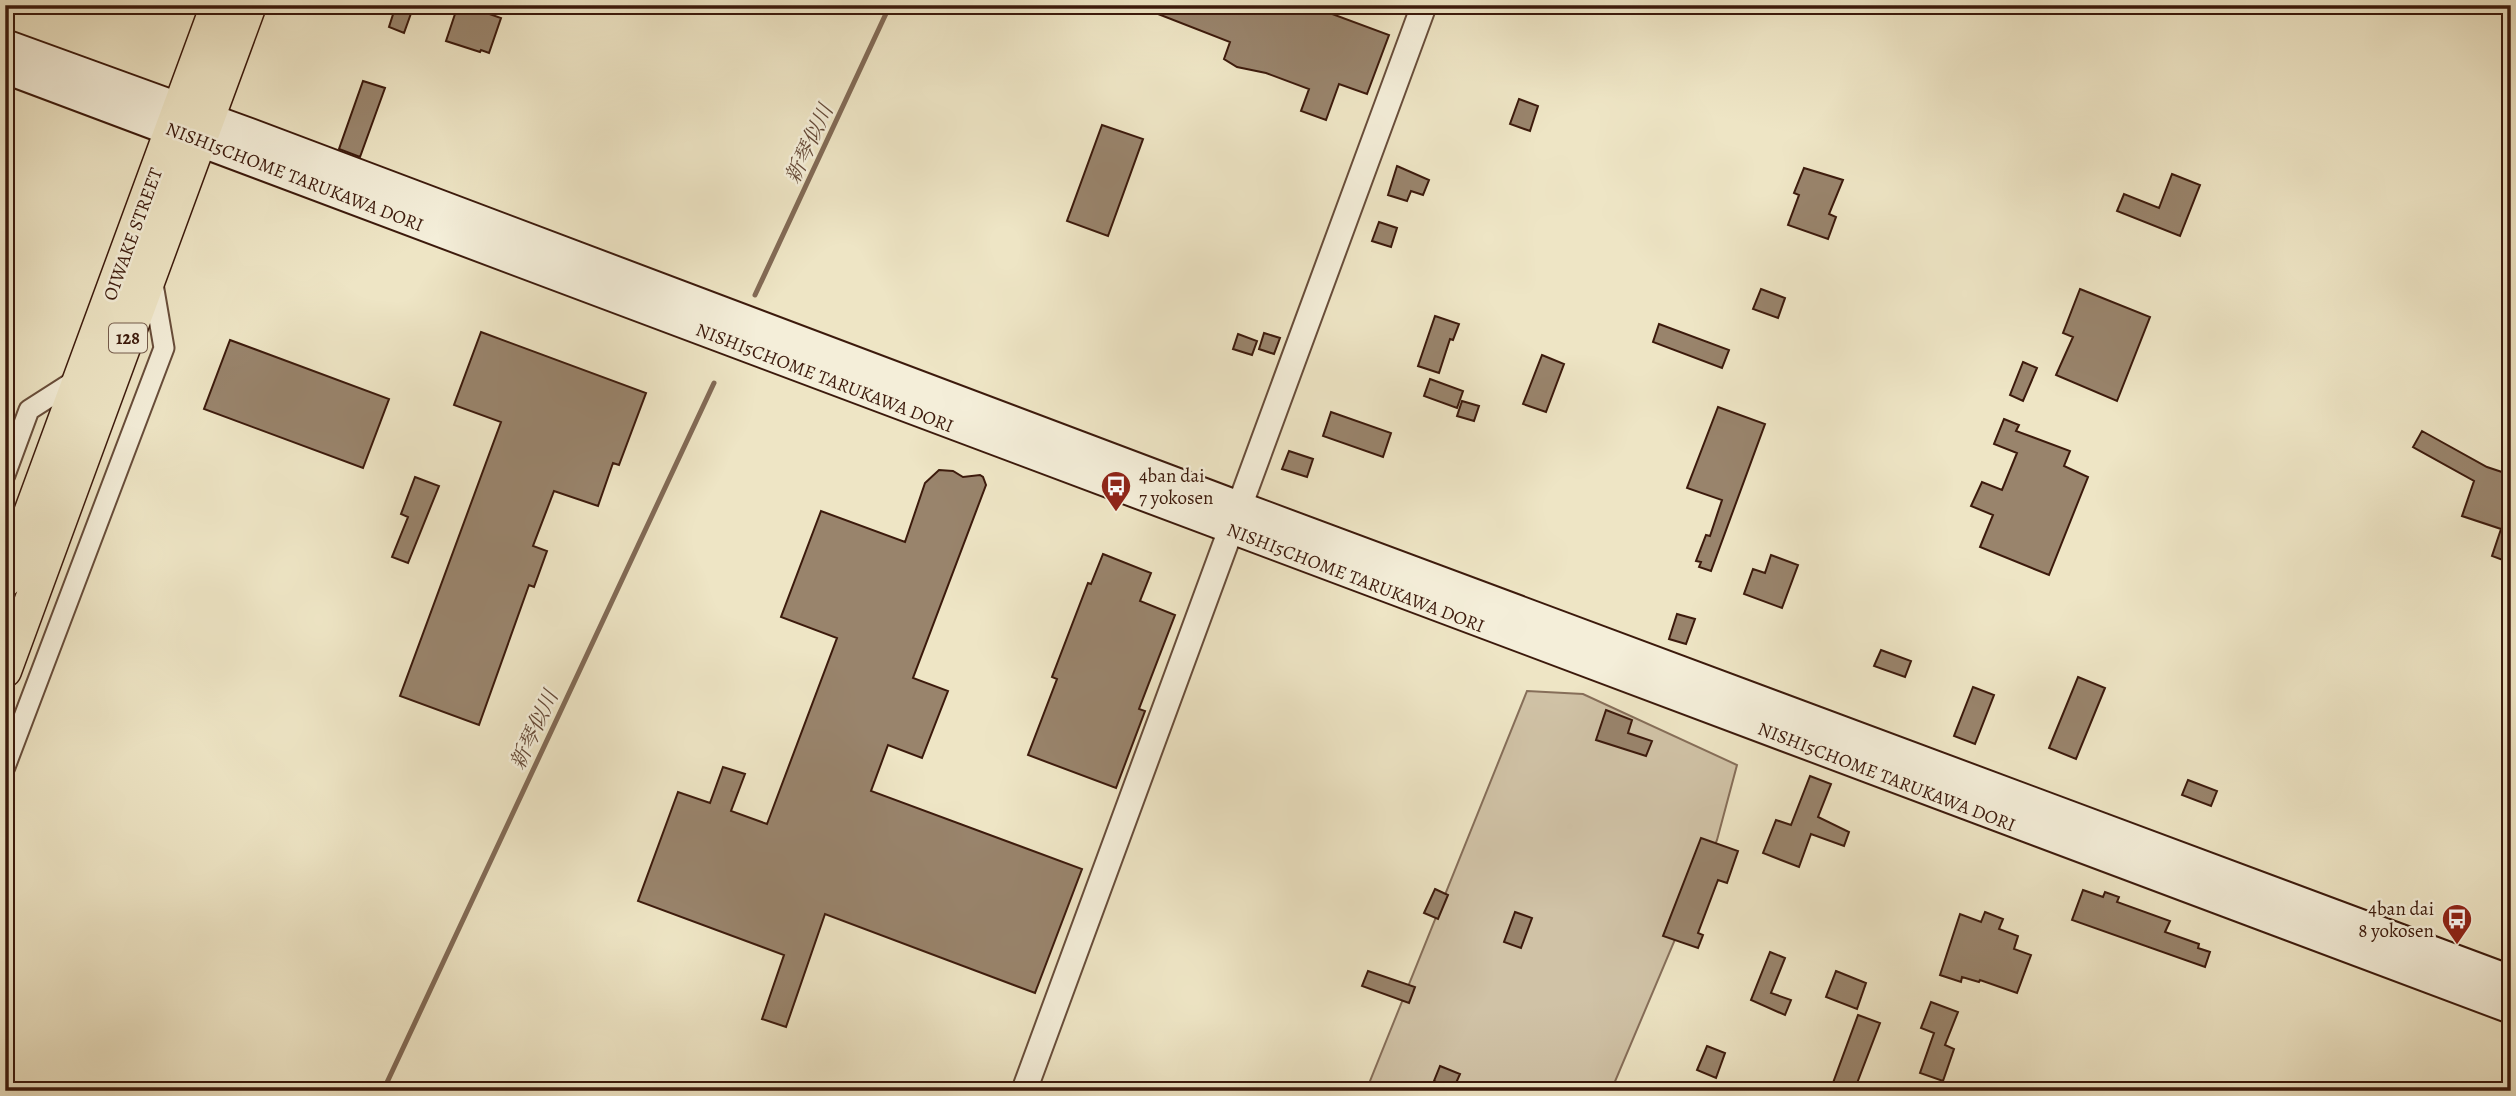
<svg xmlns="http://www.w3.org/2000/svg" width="2516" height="1096" viewBox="0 0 2516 1096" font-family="Alegreya,'Noto Serif JP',serif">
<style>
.green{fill:#d0c2a6;stroke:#866e59;stroke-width:2}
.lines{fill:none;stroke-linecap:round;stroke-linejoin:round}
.stream{stroke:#826a55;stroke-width:5}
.building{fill:#99846c;stroke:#3c1a0c;stroke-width:2}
.minor-casing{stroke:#684d3a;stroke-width:23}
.tertiary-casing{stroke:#684d3a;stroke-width:28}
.secondary-casing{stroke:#3c1a0c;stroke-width:32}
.primary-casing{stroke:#3c1a0c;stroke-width:35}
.minor{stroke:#f4eed9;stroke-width:19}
.tertiary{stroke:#f4eed9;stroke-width:24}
.secondary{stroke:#f4eed9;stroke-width:28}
.primary{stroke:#eee5c5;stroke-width:32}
.labels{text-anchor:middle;stroke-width:5;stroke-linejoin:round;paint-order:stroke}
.shield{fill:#f4eed9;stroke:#735a4a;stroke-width:2}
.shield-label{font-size:18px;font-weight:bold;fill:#3c1a0c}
.street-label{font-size:19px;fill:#3c1a0c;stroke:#f4eed9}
.poi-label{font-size:19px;fill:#3c1a0c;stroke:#f4eed9;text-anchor:start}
.water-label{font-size:21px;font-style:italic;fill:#654937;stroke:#f4eed9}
</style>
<rect width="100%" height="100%" fill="#eee5c5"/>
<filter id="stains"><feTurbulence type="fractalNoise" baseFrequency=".00286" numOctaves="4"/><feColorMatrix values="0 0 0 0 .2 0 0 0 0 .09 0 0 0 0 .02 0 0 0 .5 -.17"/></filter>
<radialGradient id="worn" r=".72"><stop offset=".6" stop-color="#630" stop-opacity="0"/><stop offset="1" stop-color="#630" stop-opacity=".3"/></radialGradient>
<path class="green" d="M 1527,691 L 1583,694 L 1737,765 L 1717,840 L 1611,1091 L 1366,1091 Z"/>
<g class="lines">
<path class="stream" d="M 755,295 L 890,5
M 383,1091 L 714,383"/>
</g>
<path class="building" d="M 396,5 L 414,5 L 404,33 L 389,27 Z
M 458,5 L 486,5 L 484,12 L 501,18 L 489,53 L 481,50 L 480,52 L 446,41 Z
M 1135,5 L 1308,5 L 1389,35 L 1367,94 L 1339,84 L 1326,120 L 1301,111 L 1309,89 L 1266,73 L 1237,67 L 1224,59 L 1230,42 Z
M 363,81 L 385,88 L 360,157 L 339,149 Z
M 1519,99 L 1538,106 L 1530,131 L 1510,124 Z
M 1102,125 L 1143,139 L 1108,236 L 1067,221 Z
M 1397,166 L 1429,180 L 1423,195 L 1411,191 L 1407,201 L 1388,195 Z
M 1804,168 L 1843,180 L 1829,214 L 1836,217 L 1828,239 L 1788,225 L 1799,195 L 1794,193 Z
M 2172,174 L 2200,185 L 2180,236 L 2117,211 L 2124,194 L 2159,208 Z
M 1379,222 L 1397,228 L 1391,247 L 1372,241 Z
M 1761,289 L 1785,298 L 1778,318 L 1753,309 Z
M 2080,289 L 2150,317 L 2117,401 L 2056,375 L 2073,337 L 2063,333 Z
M 1435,316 L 1459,324 L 1453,340 L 1450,339 L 1439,373 L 1418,366 Z
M 1659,324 L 1729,350 L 1722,368 L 1653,342 Z
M 481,332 L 646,393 L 619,465 L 613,463 L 598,506 L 554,491 L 533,546 L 547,551 L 534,587 L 529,585 L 479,725 L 400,696 L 501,422 L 454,405 Z
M 1264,333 L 1280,338 L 1274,354 L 1259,349 Z
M 1238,334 L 1257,341 L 1252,355 L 1233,349 Z
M 230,340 L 389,399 L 363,468 L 204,409 Z
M 1542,355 L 1564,364 L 1546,412 L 1523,404 Z
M 2023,362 L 2037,368 L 2023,401 L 2010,395 Z
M 1430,379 L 1463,391 L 1457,408 L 1424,396 Z
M 1462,401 L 1479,406 L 1474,421 L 1457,416 Z
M 1718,407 L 1765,424 L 1711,571 L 1699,567 L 1701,562 L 1696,561 L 1706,535 L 1710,536 L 1722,500 L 1687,488 Z
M 1331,412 L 1391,433 L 1383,457 L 1323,436 Z
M 2004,419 L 2019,425 L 2016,431 L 2070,451 L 2064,466 L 2088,477 L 2049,575 L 1980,547 L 1993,515 L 1971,506 L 1982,482 L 2002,490 L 2017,453 L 1994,444 Z
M 2422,431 L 2487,467 L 2511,475 L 2511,563 L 2492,556 L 2501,529 L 2462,516 L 2474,481 L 2413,447 Z
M 1289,451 L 1313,459 L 1307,477 L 1282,469 Z
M 939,470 L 953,471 L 963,477 L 980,475 L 983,477 L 986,485 L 913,678 L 948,691 L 922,758 L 888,745 L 871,791 L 1082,869 L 1035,993 L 825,914 L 786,1027 L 762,1019 L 784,955 L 638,901 L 678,792 L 710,803 L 723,767 L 745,774 L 731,811 L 767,824 L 837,638 L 781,617 L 821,511 L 905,542 L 925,483 Z
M 415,477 L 439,486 L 408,563 L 392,557 L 408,517 L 401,514 Z
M 1103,554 L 1151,573 L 1140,601 L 1175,615 L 1139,709 L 1145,711 L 1116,788 L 1028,755 L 1057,679 L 1052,677 L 1088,583 L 1091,584 Z
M 1771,555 L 1798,565 L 1782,608 L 1744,594 L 1753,569 L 1765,573 Z
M 1677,614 L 1695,619 L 1686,644 L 1669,639 Z
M 1881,650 L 1911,661 L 1905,677 L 1874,666 Z
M 2078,677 L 2105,688 L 2076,759 L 2049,748 Z
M 1973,687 L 1994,695 L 1975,744 L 1954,736 Z
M 1606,710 L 1632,720 L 1628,733 L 1652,741 L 1646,756 L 1596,740 Z
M 1810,776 L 1831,784 L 1818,817 L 1849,832 L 1844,846 L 1811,834 L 1799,867 L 1763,853 L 1776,820 L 1791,825 Z
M 2188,780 L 2217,791 L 2211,806 L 2182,795 Z
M 1701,838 L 1738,851 L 1727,883 L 1718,880 L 1698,933 L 1703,935 L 1698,948 L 1663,936 Z
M 1435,889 L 1448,895 L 1438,919 L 1424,913 Z
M 2083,890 L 2103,897 L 2105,892 L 2119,897 L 2117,902 L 2170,921 L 2165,932 L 2199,944 L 2198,948 L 2210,952 L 2205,967 L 2072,920 Z
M 1515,912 L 1532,918 L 1521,948 L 1504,942 Z
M 1985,912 L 2003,919 L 1999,929 L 2018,936 L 2014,949 L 2031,955 L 2017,993 L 1980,980 L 1979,982 L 1962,977 L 1961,982 L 1940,975 L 1960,914 L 1981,922 Z
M 1770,952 L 1785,958 L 1771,993 L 1791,1000 L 1785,1015 L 1751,1000 Z
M 1368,971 L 1415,987 L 1409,1003 L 1362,986 Z
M 1836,971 L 1866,983 L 1857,1009 L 1826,997 Z
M 1931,1002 L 1958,1012 L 1945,1045 L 1954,1049 L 1943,1081 L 1920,1073 L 1934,1033 L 1921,1028 Z
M 1858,1015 L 1880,1023 L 1854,1091 L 1830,1091 Z
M 1707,1046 L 1725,1053 L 1716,1078 L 1697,1070 Z
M 1440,1066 L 1460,1074 L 1453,1090 L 1434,1081 Z"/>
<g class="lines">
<g class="minor-casing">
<path id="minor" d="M 5,475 L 29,410 L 79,378
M 5,767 L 164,348 L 152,278"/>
</g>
<g class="tertiary-casing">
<path id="tertiary" d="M 1024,1091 L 1424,5"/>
</g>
<g class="secondary-casing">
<path id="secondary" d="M 5,44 L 250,133 L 1239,506 L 2511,980
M 5,69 L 2511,1009"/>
</g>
<g class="primary-casing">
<path id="primary" d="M 5,581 L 217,5
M 5,671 L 250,5"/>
</g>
<use href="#minor" class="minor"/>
<use href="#tertiary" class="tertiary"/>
<use href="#secondary" class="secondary"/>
<use href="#primary" class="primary"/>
</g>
<defs>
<g id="bus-pin" transform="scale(1.575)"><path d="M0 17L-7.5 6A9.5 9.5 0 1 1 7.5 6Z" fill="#8f2418" stroke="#f4eed9"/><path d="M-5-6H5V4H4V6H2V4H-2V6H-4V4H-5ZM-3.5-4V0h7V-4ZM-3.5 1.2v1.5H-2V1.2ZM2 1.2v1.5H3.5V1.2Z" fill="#fff"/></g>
</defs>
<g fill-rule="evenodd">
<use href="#bus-pin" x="1116" y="486"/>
<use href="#bus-pin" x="2457" y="919"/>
</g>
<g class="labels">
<rect class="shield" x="109" y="323.5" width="38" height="29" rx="5"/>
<g class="shield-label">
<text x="128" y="344">128</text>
</g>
<g class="street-label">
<text transform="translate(295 176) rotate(21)" y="7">NISHI5CHOME TARUKAWA DORI</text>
<text transform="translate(132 234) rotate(-70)" y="7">OIWAKE STREET</text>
<text transform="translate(825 377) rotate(21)" y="7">NISHI5CHOME TARUKAWA DORI</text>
<text transform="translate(1356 577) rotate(21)" y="7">NISHI5CHOME TARUKAWA DORI</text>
<text transform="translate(1887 776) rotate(21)" y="7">NISHI5CHOME TARUKAWA DORI</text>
</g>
<g class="poi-label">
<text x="1139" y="482">4ban dai<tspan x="1139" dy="22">7 yokosen</tspan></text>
<text x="2434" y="915" text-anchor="end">4ban dai<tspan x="2434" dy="22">8 yokosen</tspan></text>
</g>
<g class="water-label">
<text transform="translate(809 144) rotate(-65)" y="7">新琴似川</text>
<text transform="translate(534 730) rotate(-65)" y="7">新琴似川</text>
</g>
</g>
<rect width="2516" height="1096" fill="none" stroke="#eee5c5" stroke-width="28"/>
<rect x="7" y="7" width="2502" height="1082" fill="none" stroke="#3c1a0c" stroke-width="3.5"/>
<rect x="14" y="14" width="2488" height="1068" fill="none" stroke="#3c1a0c" stroke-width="2"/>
<rect width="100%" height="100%" filter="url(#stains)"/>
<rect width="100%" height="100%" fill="url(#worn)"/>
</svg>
